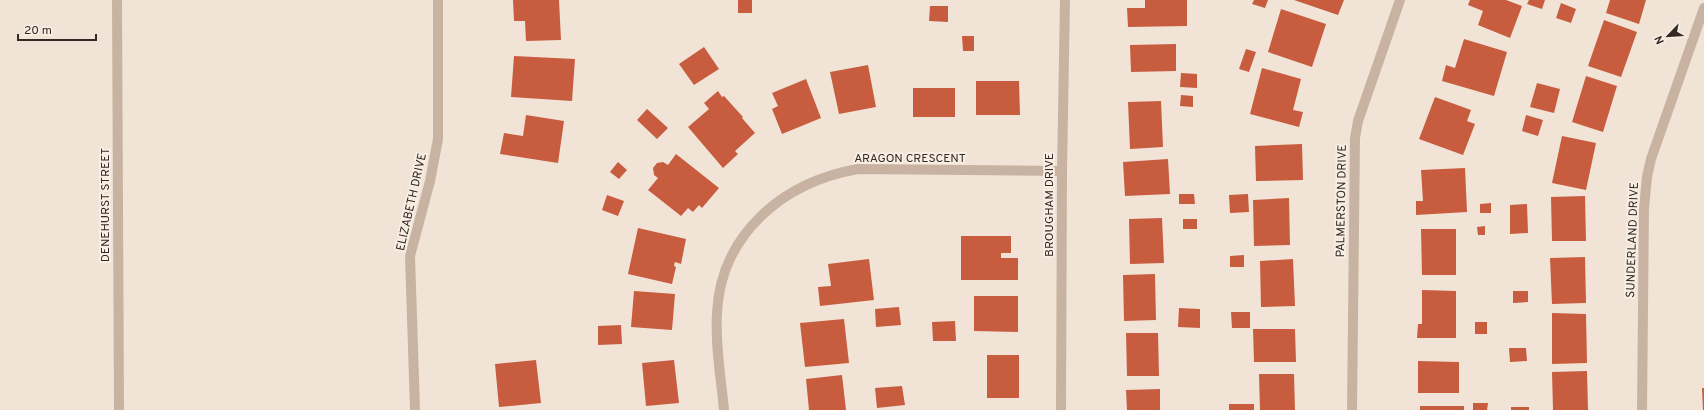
<svg xmlns="http://www.w3.org/2000/svg" width="1704" height="410" viewBox="0 0 1704 410" font-family="Overpass,sans-serif">
<style>
.building{fill:#c75c3f}
.lines{fill:none;stroke-linecap:round;stroke-linejoin:round}
.minor{stroke:#c8b3a3;stroke-width:10}
.labels{text-anchor:middle;stroke-width:4;stroke-linejoin:round;paint-order:stroke}
.street-label{font-size:12px;fill:#332925;stroke:#f9eee3}
</style>
<rect width="100%" height="100%" fill="#f1e4d7"/>
<path class="building" d="M 513,0 L 559,0 L 561,40 L 526,41 L 525,21 L 514,21 Z
M 738,0 L 752,0 L 752,13 L 738,13 Z
M 1145,0 L 1187,0 L 1187,26 L 1128,27 L 1127,8 L 1145,8 Z
M 1254,0 L 1268,0 L 1265,8 L 1252,4 Z
M 1294,0 L 1344,0 L 1338,15 Z
M 1470,0 L 1506,0 L 1522,6 L 1510,38 L 1478,25 L 1483,11 L 1468,5 Z
M 1529,0 L 1545,0 L 1542,9 L 1527,4 Z
M 1610,0 L 1646,0 L 1639,24 L 1606,13 Z
M 1561,3 L 1576,9 L 1571,23 L 1556,18 Z
M 930,6 L 948,6 L 948,22 L 929,21 Z
M 1281,9 L 1326,24 L 1312,67 L 1268,52 Z
M 1604,20 L 1637,32 L 1621,77 L 1588,66 Z
M 962,36 L 974,36 L 974,51 L 963,51 Z
M 1464,39 L 1507,52 L 1494,96 L 1442,81 L 1446,65 L 1455,68 Z
M 1176,44 L 1176,71 L 1131,72 L 1130,45 Z
M 704,47 L 719,69 L 694,85 L 679,64 Z
M 1246,49 L 1256,52 L 1249,72 L 1239,69 Z
M 514,56 L 575,59 L 572,101 L 511,97 Z
M 868,65 L 876,107 L 839,114 L 830,72 Z
M 1262,68 L 1301,79 L 1293,110 L 1303,112 L 1299,127 L 1250,114 Z
M 1181,73 L 1197,74 L 1197,88 L 1180,87 Z
M 1586,76 L 1617,86 L 1603,132 L 1572,122 Z
M 806,79 L 821,118 L 782,134 L 772,109 L 778,106 L 772,93 Z
M 976,81 L 1019,81 L 1020,115 L 976,115 Z
M 1537,83 L 1560,89 L 1554,113 L 1530,107 Z
M 913,88 L 955,88 L 955,117 L 913,117 Z
M 718,91 L 722,97 L 724,96 L 743,117 L 742,118 L 755,133 L 735,151 L 738,154 L 723,168 L 688,127 L 709,109 L 704,103 Z
M 1181,95 L 1193,96 L 1193,107 L 1180,106 Z
M 1435,97 L 1471,110 L 1467,121 L 1475,124 L 1463,155 L 1419,139 Z
M 1161,101 L 1163,147 L 1130,149 L 1128,102 Z
M 647,109 L 668,128 L 657,139 L 637,120 Z
M 526,115 L 564,121 L 558,163 L 500,154 L 504,133 L 523,136 Z
M 1526,115 L 1543,120 L 1538,136 L 1522,131 Z
M 1562,136 L 1596,143 L 1586,190 L 1552,183 Z
M 1302,144 L 1303,180 L 1256,181 L 1255,146 Z
M 676,154 L 719,188 L 702,208 L 699,205 L 693,212 L 688,208 L 681,216 L 648,190 L 658,178 L 654,175 L 653,168 L 657,163 L 663,162 L 668,165 Z
M 1168,159 L 1170,194 L 1125,196 L 1123,162 Z
M 618,162 L 627,170 L 619,179 L 610,172 Z
M 1465,168 L 1467,212 L 1416,215 L 1416,201 L 1423,201 L 1421,170 Z
M 1179,194 L 1194,194 L 1195,204 L 1179,204 Z
M 1248,194 L 1249,212 L 1230,213 L 1229,195 Z
M 607,195 L 624,201 L 618,216 L 602,210 Z
M 1585,196 L 1586,241 L 1552,241 L 1551,197 Z
M 1289,198 L 1290,245 L 1254,246 L 1253,200 Z
M 1491,203 L 1491,213 L 1480,213 L 1480,204 Z
M 1527,204 L 1528,233 L 1510,234 L 1510,205 Z
M 1162,218 L 1164,263 L 1130,264 L 1129,219 Z
M 1183,219 L 1197,219 L 1197,229 L 1183,229 Z
M 1485,226 L 1485,235 L 1478,235 L 1477,227 Z
M 638,228 L 686,239 L 681,264 L 675,262 L 674,266 L 676,267 L 672,284 L 628,274 Z
M 1421,229 L 1456,229 L 1456,275 L 1422,275 Z
M 961,236 L 1011,236 L 1011,253 L 1001,253 L 1001,258 L 1018,258 L 1018,280 L 961,280 Z
M 1244,255 L 1244,267 L 1230,267 L 1230,256 Z
M 1585,257 L 1586,303 L 1552,304 L 1550,258 Z
M 869,259 L 874,300 L 820,306 L 818,287 L 831,286 L 828,264 Z
M 1293,259 L 1295,306 L 1261,307 L 1260,261 Z
M 1155,274 L 1156,320 L 1124,321 L 1123,275 Z
M 1422,290 L 1456,291 L 1456,338 L 1417,338 L 1418,324 L 1422,324 Z
M 634,291 L 675,294 L 672,330 L 631,327 Z
M 1513,291 L 1528,291 L 1528,302 L 1513,303 Z
M 974,296 L 1018,296 L 1018,332 L 974,331 Z
M 899,307 L 901,325 L 876,327 L 875,309 Z
M 1179,308 L 1200,309 L 1200,328 L 1178,327 Z
M 1231,312 L 1250,312 L 1250,328 L 1232,328 Z
M 1552,313 L 1586,314 L 1587,363 L 1552,364 Z
M 844,319 L 849,363 L 805,367 L 800,323 Z
M 955,321 L 956,341 L 933,341 L 932,322 Z
M 1475,322 L 1487,322 L 1487,334 L 1475,334 Z
M 621,325 L 622,344 L 598,345 L 598,326 Z
M 1253,329 L 1295,329 L 1296,362 L 1254,362 Z
M 1126,333 L 1158,333 L 1159,376 L 1127,376 Z
M 1509,348 L 1526,348 L 1527,361 L 1510,362 Z
M 987,355 L 1019,355 L 1019,398 L 987,398 Z
M 536,360 L 541,403 L 499,407 L 495,364 Z
M 674,360 L 679,403 L 646,406 L 642,363 Z
M 1418,361 L 1459,362 L 1459,393 L 1418,393 Z
M 1587,371 L 1588,410 L 1553,410 L 1552,372 Z
M 1259,374 L 1294,374 L 1295,410 L 1260,410 Z
M 842,375 L 846,410 L 809,410 L 806,379 Z
M 902,386 L 905,405 L 877,408 L 875,388 Z
M 1702,388 L 1704,388 L 1704,410 L 1703,410 Z
M 1160,389 L 1160,410 L 1127,410 L 1126,390 Z
M 1473,403 L 1488,403 L 1487,410 L 1473,410 Z
M 1229,404 L 1254,404 L 1254,410 L 1229,410 Z
M 1420,406 L 1464,406 L 1464,410 L 1420,410 Z
M 1511,407 L 1529,407 L 1529,410 L 1511,410 Z"/>
<g class="lines">
<path class="minor" d="M 117,0 L 119,410
M 415,410 L 410,256 L 430,181 L 438,139 L 438,0
M 724,410 C 721,378 715,345 717,313 C 721,234 783,182 858,169 L 1062,171
M 1061,410 L 1062,171 L 1065,0
M 1352,410 L 1355,138 L 1358,121 L 1400,0
M 1642,410 L 1644,208 L 1647,177 L 1651,159 L 1704,8"/>
</g>
<g class="labels">
<g class="street-label">
<text x="910" y="162">ARAGON CRESCENT</text>
<text transform="translate(1341 201) rotate(-89)" y="4">PALMERSTON DRIVE</text>
<text transform="translate(411 202) rotate(-77)" y="4">ELIZABETH DRIVE</text>
<text transform="translate(105 205) rotate(-90)" y="4">DENEHURST STREET</text>
<text transform="translate(1049 205) rotate(-90)" y="4">BROUGHAM DRIVE</text>
<text transform="translate(1632 240) rotate(-88)" y="4">SUNDERLAND DRIVE</text>
</g>
</g>
<g transform="translate(1668 36) rotate(245)" stroke="#f9eee3" stroke-width="3" paint-order="stroke">
<path d="M0-3L7 15L0 10L-7 15Z" fill="#332925"/>
<text y="-6" font-size="11" font-weight="bold" text-anchor="middle" fill="#332925">N</text>
</g>
<path d="M18 34v6h78v-6" fill="none" stroke="#332925" stroke-width="2"/>
<text x="24" y="34" font-size="12" fill="#332925" stroke="#f9eee3" stroke-width="3" paint-order="stroke">20 m</text>
</svg>
